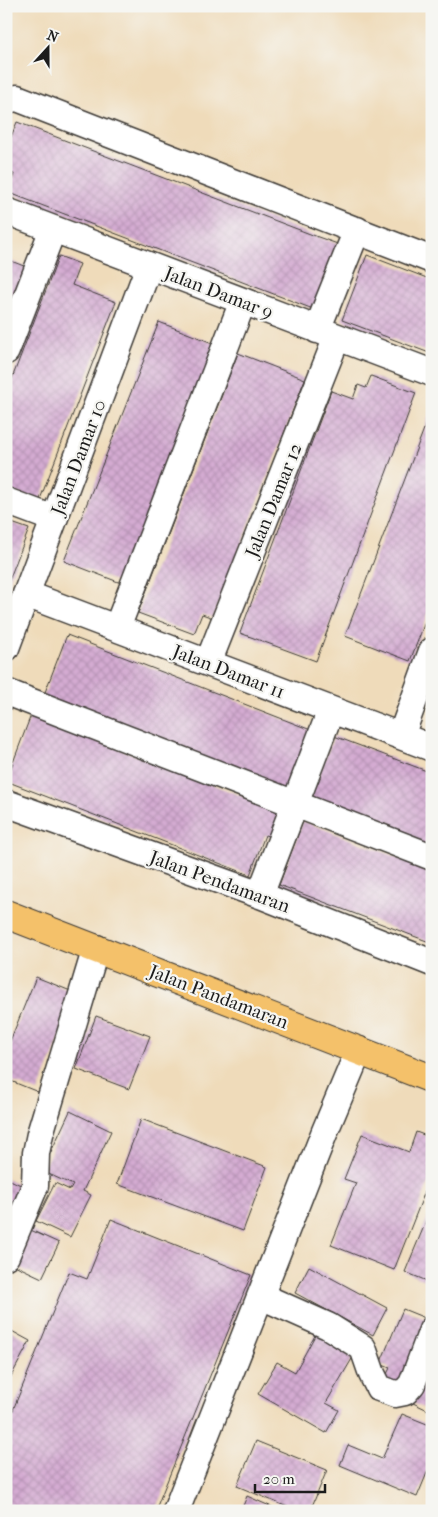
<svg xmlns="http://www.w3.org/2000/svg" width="438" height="1517" viewBox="0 0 438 1517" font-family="'IM FELL French Canon',serif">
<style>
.building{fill:url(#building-cross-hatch)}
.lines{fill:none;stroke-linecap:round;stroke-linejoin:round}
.minor-casing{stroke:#3c3934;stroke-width:29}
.major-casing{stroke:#3c3934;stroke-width:30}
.minor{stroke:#fff;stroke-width:26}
.major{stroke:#f4c16b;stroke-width:28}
.labels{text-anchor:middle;stroke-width:4.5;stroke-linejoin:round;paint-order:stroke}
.street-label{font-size:19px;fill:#1c1c1c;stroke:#f6f6f2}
</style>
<defs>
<pattern id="building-cross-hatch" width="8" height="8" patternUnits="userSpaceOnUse" patternTransform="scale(1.25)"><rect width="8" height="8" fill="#d4abd2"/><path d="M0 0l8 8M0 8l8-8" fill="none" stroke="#b593b4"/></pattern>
</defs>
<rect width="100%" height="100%" fill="#f6f6f2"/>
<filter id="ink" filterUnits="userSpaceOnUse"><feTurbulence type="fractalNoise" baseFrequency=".02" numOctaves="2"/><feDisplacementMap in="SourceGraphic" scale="10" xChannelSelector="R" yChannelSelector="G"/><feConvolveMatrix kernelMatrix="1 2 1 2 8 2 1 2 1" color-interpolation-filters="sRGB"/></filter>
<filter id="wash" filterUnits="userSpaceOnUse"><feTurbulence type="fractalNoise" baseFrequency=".0096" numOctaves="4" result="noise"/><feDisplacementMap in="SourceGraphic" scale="20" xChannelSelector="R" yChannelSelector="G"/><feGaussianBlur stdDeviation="1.12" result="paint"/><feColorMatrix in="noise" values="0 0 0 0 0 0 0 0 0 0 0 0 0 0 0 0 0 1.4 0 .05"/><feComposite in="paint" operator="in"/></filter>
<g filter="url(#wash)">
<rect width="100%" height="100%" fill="#efdbba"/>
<g id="blocks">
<path class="building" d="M 17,122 L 318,237 L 346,247 L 313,309 L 7,192 L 14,174 L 6,171 L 6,149 Z
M 367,255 L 432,280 L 432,354 L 342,320 Z
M 59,256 L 80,264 L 72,285 L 116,302 L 39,502 L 6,489 L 6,394 Z
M 6,259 L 34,270 L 6,340 Z
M 159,322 L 220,346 L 126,585 L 64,561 Z
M 238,353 L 305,379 L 213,618 L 202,614 L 194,634 L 138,613 Z
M 371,376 L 416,393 L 316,661 L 240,633 L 331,391 L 353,399 L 358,385 L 366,388 Z
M 432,408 L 432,604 L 410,661 L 345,636 Z
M 6,521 L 29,529 L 6,588 Z
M 67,635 L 316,732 L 291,797 L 42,700 Z
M 31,715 L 286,813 L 276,839 L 265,835 L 250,875 L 6,781 Z
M 334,736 L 432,773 L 432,850 L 308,803 Z
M 303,821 L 432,871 L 432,943 L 279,885 Z
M 36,977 L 78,994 L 38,1092 L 6,1079 L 6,1051 Z
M 96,1016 L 150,1036 L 129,1089 L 76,1069 Z
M 70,1111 L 111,1131 L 83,1191 L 91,1195 L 70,1237 L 36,1221 L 55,1183 L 70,1190 L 73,1185 L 42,1171 Z
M 141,1119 L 267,1167 L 243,1231 L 117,1184 Z
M 416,1132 L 432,1138 L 432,1174 L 394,1270 L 331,1245 L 356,1183 L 344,1179 L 362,1134 L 409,1152 Z
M 6,1178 L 25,1187 L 6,1229 Z
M 432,1207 L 432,1283 L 405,1272 Z
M 111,1219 L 251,1275 L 155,1511 L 6,1511 L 6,1427 L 69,1272 L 87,1279 Z
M 24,1227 L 59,1243 L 42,1278 L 8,1262 Z
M 309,1266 L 387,1308 L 373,1335 L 295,1293 Z
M 403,1309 L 430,1320 L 400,1389 L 383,1382 L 390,1368 L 380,1364 Z
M 8,1329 L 30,1341 L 8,1382 L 6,1381 L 6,1333 Z
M 318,1330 L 356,1352 L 326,1403 L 339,1410 L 326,1433 L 258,1394 L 277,1362 L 295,1372 Z
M 432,1360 L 432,1412 L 413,1403 Z
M 402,1414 L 432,1426 L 432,1461 L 417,1497 L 340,1465 L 348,1445 L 382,1459 Z
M 256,1441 L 327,1470 L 310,1511 L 297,1511 L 237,1486 Z
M 247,1496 L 281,1511 L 241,1511 Z"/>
</g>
</g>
<g filter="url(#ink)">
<use href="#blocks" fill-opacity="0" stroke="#3c3934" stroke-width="1"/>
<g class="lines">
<g class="minor-casing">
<path id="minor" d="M 6,100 L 17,98 L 432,260
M 6,211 L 432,373
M 317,330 L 357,230
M 6,351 L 53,229
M 6,501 L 54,519
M 26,594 L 432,748
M 117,628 L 243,301
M 6,648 L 149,266
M 208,663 L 337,337
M 6,692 L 432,857
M 401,736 L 432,651
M 6,803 L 260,895 L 432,963
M 260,895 L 331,710
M 6,1256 L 35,1186 L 36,1153 L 40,1134 L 96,948
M 261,1296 L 328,1326 L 363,1348 L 372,1374 L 379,1388 L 395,1394 L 405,1392 L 412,1384 L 432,1330
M 176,1511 L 325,1131 L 359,1050"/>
</g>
<g class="major-casing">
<path id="major" d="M 6,914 L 432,1079"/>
</g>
<use href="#minor" class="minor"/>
<use href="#major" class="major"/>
</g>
</g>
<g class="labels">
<g class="street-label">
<text transform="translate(219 292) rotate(21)" y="7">Jalan Damar 9</text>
<text transform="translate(78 457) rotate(-69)" y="7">Jalan Damar 10</text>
<text transform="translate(273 500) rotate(-68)" y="7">Jalan Damar 12</text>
<text transform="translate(229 671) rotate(21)" y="7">Jalan Damar 11</text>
<text transform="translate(220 881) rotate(20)" y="7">Jalan Pendamaran</text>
<text transform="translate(219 996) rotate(21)" y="7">Jalan Pandamaran</text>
</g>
</g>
<rect width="438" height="1517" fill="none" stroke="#f6f6f2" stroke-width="25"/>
<g transform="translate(48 48) rotate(21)" stroke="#f6f6f2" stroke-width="4" paint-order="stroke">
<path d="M0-4L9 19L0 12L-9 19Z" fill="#1c1c1c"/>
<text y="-8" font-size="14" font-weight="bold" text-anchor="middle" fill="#1c1c1c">N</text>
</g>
<path d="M255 1484v8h70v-8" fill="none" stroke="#1c1c1c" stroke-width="2.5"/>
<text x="263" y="1484" font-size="15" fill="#1c1c1c" stroke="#f6f6f2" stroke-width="4" paint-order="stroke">20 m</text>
</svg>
